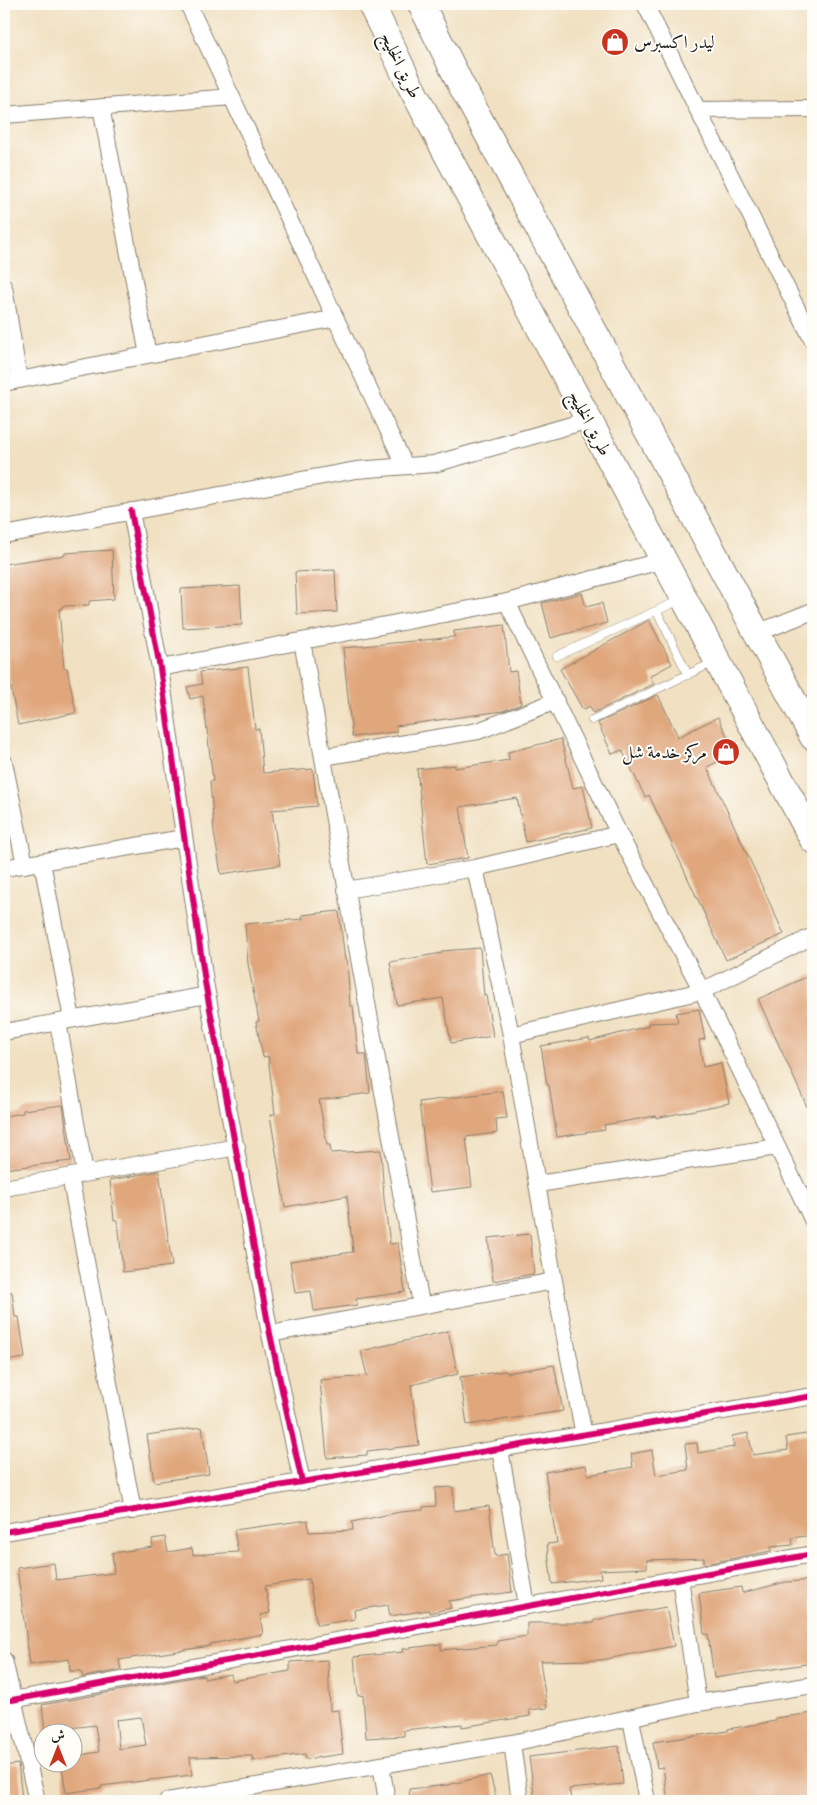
<svg xmlns="http://www.w3.org/2000/svg" width="817" height="1805" viewBox="0 0 817 1805" font-family="Vollkorn,Amiri,serif">
<style>
.building{fill:#e0a67b;fill-rule:evenodd}
.lines{fill:none;stroke-linecap:round;stroke-linejoin:round}
.service-casing{stroke:#867e6e;stroke-width:9}
.minor-casing{stroke:#867e6e;stroke-width:18}
.primary-casing{stroke:#867e6e;stroke-width:28}
.service{stroke:#fff;stroke-width:8}
.minor{stroke:#fff;stroke-width:16}
.primary{stroke:#fff;stroke-width:26}
.cycleway-casing{stroke:#fdfcf7;stroke-width:9}
.cycleway{stroke:#d6006c;stroke-width:6}
.labels{text-anchor:middle;stroke-width:4;stroke-linejoin:round;paint-order:stroke}
.poi-label{font-size:18px;fill:#1c1c1c;stroke:#fdfcf7;text-anchor:start}
.street-label{font-size:18px;fill:#1c1c1c;stroke:#fdfcf7}
</style>
<rect width="100%" height="100%" fill="#fdfcf7"/>
<filter id="ink" filterUnits="userSpaceOnUse"><feTurbulence type="fractalNoise" baseFrequency=".02" numOctaves="2"/><feDisplacementMap in="SourceGraphic" scale="10" xChannelSelector="R" yChannelSelector="G"/><feConvolveMatrix kernelMatrix="1 2 1 2 8 2 1 2 1" color-interpolation-filters="sRGB"/></filter>
<filter id="wash" filterUnits="userSpaceOnUse"><feTurbulence type="fractalNoise" baseFrequency=".0096" numOctaves="4" result="noise"/><feDisplacementMap in="SourceGraphic" scale="20" xChannelSelector="R" yChannelSelector="G"/><feGaussianBlur stdDeviation="1.12" result="paint"/><feColorMatrix in="noise" values="0 0 0 0 0 0 0 0 0 0 0 0 0 0 0 0 0 1.4 0 .05"/><feComposite in="paint" operator="in"/></filter>
<g filter="url(#wash)">
<rect width="100%" height="100%" fill="#f1e0c1"/>
<g id="blocks">
<path class="building" d="M 112,550 L 114,599 L 89,601 L 89,605 L 62,606 L 62,609 L 59,609 L 64,668 L 67,668 L 76,713 L 18,725 L 9,678 L 4,612 L 4,564 L 65,555 L 65,553 Z
M 335,570 L 337,612 L 297,614 L 295,572 Z
M 240,586 L 242,625 L 183,628 L 181,589 Z
M 582,593 L 586,607 L 602,603 L 607,623 L 551,638 L 542,603 Z
M 649,620 L 672,664 L 650,676 L 654,684 L 593,713 L 590,706 L 583,710 L 560,669 Z
M 504,625 L 509,672 L 516,671 L 521,704 L 503,711 L 396,726 L 396,732 L 352,737 L 343,648 L 454,637 L 454,631 Z
M 248,667 L 255,729 L 259,729 L 263,773 L 313,769 L 317,806 L 272,810 L 280,865 L 221,874 L 214,832 L 210,781 L 213,781 L 203,696 L 190,699 L 187,687 L 202,684 L 200,672 Z
M 658,695 L 678,737 L 718,717 L 735,753 L 707,767 L 784,934 L 726,960 L 649,795 L 645,797 L 622,750 L 612,754 L 598,723 Z
M 561,739 L 573,788 L 583,786 L 592,828 L 526,842 L 517,798 L 460,807 L 468,858 L 427,864 L 417,769 L 455,765 L 455,768 L 509,760 L 508,752 Z
M 339,911 L 345,960 L 347,960 L 350,1006 L 353,1006 L 358,1054 L 366,1054 L 370,1093 L 319,1100 L 327,1145 L 330,1145 L 331,1153 L 381,1150 L 384,1199 L 390,1244 L 398,1243 L 405,1292 L 356,1299 L 357,1305 L 314,1311 L 311,1291 L 295,1293 L 290,1261 L 353,1252 L 347,1196 L 285,1207 L 270,1115 L 275,1114 L 268,1056 L 263,1057 L 256,1022 L 259,1021 L 248,964 L 245,924 L 303,919 L 302,915 Z
M 480,948 L 484,996 L 486,995 L 493,1036 L 451,1043 L 443,998 L 397,1005 L 390,962 L 442,953 L 442,951 Z
M 813,974 L 813,1120 L 758,999 Z
M 699,1009 L 705,1039 L 699,1040 L 703,1067 L 721,1063 L 729,1103 L 656,1118 L 656,1116 L 604,1125 L 605,1130 L 557,1137 L 549,1085 L 547,1085 L 541,1046 L 589,1038 L 590,1041 L 648,1026 L 648,1023 L 678,1022 L 676,1013 Z
M 503,1091 L 507,1118 L 496,1119 L 497,1133 L 466,1137 L 472,1187 L 430,1192 L 419,1102 Z
M 63,1105 L 71,1161 L 4,1169 L 4,1116 L 23,1113 L 23,1110 Z
M 159,1171 L 172,1266 L 123,1272 L 118,1220 L 114,1220 L 110,1180 Z
M 530,1234 L 534,1274 L 493,1281 L 488,1238 Z
M 4,1292 L 12,1292 L 15,1317 L 19,1317 L 25,1358 L 4,1361 Z
M 448,1331 L 458,1374 L 411,1385 L 419,1445 L 367,1451 L 367,1455 L 327,1458 L 320,1380 L 367,1376 L 361,1351 Z
M 554,1365 L 563,1411 L 467,1425 L 460,1377 L 506,1371 L 507,1373 Z
M 202,1427 L 209,1474 L 154,1482 L 147,1435 Z
M 748,1433 L 753,1455 L 788,1450 L 786,1437 L 813,1433 L 813,1535 L 792,1538 L 793,1545 L 771,1547 L 771,1551 L 704,1564 L 704,1558 L 647,1560 L 647,1568 L 600,1570 L 601,1578 L 552,1584 L 547,1544 L 557,1543 L 545,1472 L 586,1465 L 588,1475 L 633,1467 L 631,1454 L 652,1450 L 656,1475 L 688,1470 L 685,1444 L 697,1443 L 698,1453 L 734,1447 L 732,1436 Z
M 453,1487 L 454,1511 L 489,1506 L 495,1556 L 507,1554 L 512,1592 L 449,1601 L 451,1608 L 429,1613 L 429,1610 L 390,1616 L 388,1605 L 354,1610 L 355,1619 L 317,1625 L 309,1579 L 265,1586 L 270,1613 L 260,1615 L 263,1634 L 210,1644 L 210,1646 L 119,1660 L 121,1670 L 83,1677 L 81,1671 L 70,1671 L 69,1659 L 30,1665 L 17,1568 L 54,1563 L 56,1580 L 114,1573 L 112,1553 L 153,1547 L 152,1539 L 165,1537 L 168,1552 L 192,1548 L 193,1555 L 238,1552 L 234,1530 L 308,1520 L 309,1532 L 353,1530 L 352,1522 L 400,1512 L 423,1510 L 423,1507 L 436,1506 L 435,1488 Z
M 813,1580 L 813,1663 L 714,1678 L 708,1634 L 704,1634 L 699,1593 L 741,1587 L 742,1593 L 786,1582 Z
M 666,1607 L 674,1646 L 601,1660 L 540,1661 L 547,1708 L 529,1710 L 530,1716 L 462,1727 L 462,1724 L 404,1730 L 404,1736 L 366,1738 L 363,1695 L 358,1696 L 354,1657 L 403,1652 L 402,1649 L 441,1644 L 441,1650 L 497,1645 L 497,1641 L 527,1636 L 527,1623 L 594,1623 L 594,1620 Z
M 328,1660 L 330,1711 L 338,1710 L 343,1754 L 306,1759 L 305,1754 L 253,1761 L 252,1756 L 190,1757 L 192,1775 L 101,1786 L 102,1788 L 66,1793 L 61,1762 L 72,1762 L 72,1756 L 99,1752 L 95,1725 L 45,1731 L 42,1705 L 204,1675 L 204,1679 L 231,1674 L 232,1681 L 290,1671 L 290,1662 ZM 141,1717 L 146,1745 L 119,1749 L 116,1720 Z
M 813,1713 L 813,1801 L 803,1801 L 802,1798 L 786,1801 L 668,1801 L 663,1767 L 657,1768 L 653,1742 L 728,1731 L 728,1729 L 775,1721 L 775,1718 Z
M 619,1746 L 623,1784 L 569,1789 L 571,1799 L 535,1801 L 529,1757 Z
M 18,1764 L 22,1799 L 4,1801 L 4,1766 Z
M 490,1775 L 497,1801 L 410,1801 L 409,1789 L 447,1785 Z"/>
</g>
</g>
<g filter="url(#ink)">
<use href="#blocks" fill-opacity="0" stroke="#867e6e" stroke-width="1"/>
<g class="lines">
<g class="service-casing">
<path id="service" d="M 657,611 L 688,675
M 557,656 L 680,600
M 592,720 L 714,662"/>
</g>
<g class="minor-casing">
<path id="minor" d="M 188,4 L 405,466
M 645,4 L 813,341
M 101,107 L 148,355
M 698,110 L 813,109
M 4,115 L 232,97
M 4,287 L 19,380
M 4,383 L 336,318
M 131,511 L 160,668 L 205,982 L 270,1334 L 302,1482
M 4,535 L 356,470 L 434,464 L 589,420
M 507,602 L 619,834 L 702,991 L 813,1221
M 757,633 L 813,611
M 302,641 L 421,1304
M 160,668 L 507,602 L 664,560
M 323,757 L 478,731 L 556,701
M 4,762 L 25,865
M 42,862 L 72,1019
M 4,868 L 184,838
M 475,868 L 511,1035 L 554,1281 L 584,1435
M 346,890 L 475,868 L 619,834
M 58,1022 L 85,1173
M 4,1032 L 207,995
M 511,1035 L 702,991 L 813,936
M 70,1176 L 133,1511
M 538,1184 L 777,1147
M 4,1188 L 237,1147
M 270,1334 L 554,1281
M 500,1449 L 527,1606
M 4,1532 L 813,1396
M 680,1578 L 698,1703
M 4,1660 L 37,1801
M 12,1700 L 813,1554
M 631,1719 L 647,1801
M 512,1743 L 520,1801
M 381,1765 L 387,1801
M 167,1801 L 512,1743 L 698,1703 L 813,1685"/>
</g>
<g class="primary-casing">
<path id="primary" d="M 371,4 L 410,85 L 813,840
M 421,4 L 460,83 L 813,737"/>
</g>
<use href="#service" class="service"/>
<use href="#minor" class="minor"/>
<use href="#primary" class="primary"/>
<g class="cycleway-casing">
<path id="cycleway" d="M 131,511 L 160,668 L 205,982 L 270,1334 L 302,1482
M 4,1532 L 813,1396
M 12,1700 L 813,1554"/>
</g>
<use href="#cycleway" class="cycleway"/>
</g>
</g>
<defs>
<g id="shop-disc" transform="scale(1.4375)"><circle r="9.5" fill="#c8321e" stroke="#fdfcf7"/><path d="M-5-2.5h2.3a2.7 3.5 0 0 1 5.4 0H5L5.5 6h-11ZM-1.5-2.5h3a1.5 2.3 0 0 0-3 0Z" fill="#fff"/></g>
</defs>
<g fill-rule="evenodd">
<use href="#shop-disc" x="615" y="42"/>
<use href="#shop-disc" x="726" y="752"/>
</g>
<g class="labels">
<g class="poi-label">
<text x="634" y="48">ليدر اكسبرس</text>
<text x="707" y="758" text-anchor="end">مركز خدمة شل</text>
</g>
<g class="street-label">
<text transform="translate(401 65) rotate(64)" y="6">طريق الخليج</text>
<text transform="translate(590 423) rotate(62)" y="6">طريق الخليج</text>
</g>
</g>
<rect width="817" height="1805" fill="none" stroke="#fdfcf7" stroke-width="20"/>
<g transform="translate(58 1748)"><circle r="24" fill="#fdfcf7" stroke="#a3a29f"/>
<path d="M0-4L9 19L0 12L-9 19Z" fill="#c8321e"/>
<text y="-8" font-size="14" font-weight="bold" text-anchor="middle" fill="#1c1c1c">ش</text>
</g>
</svg>
